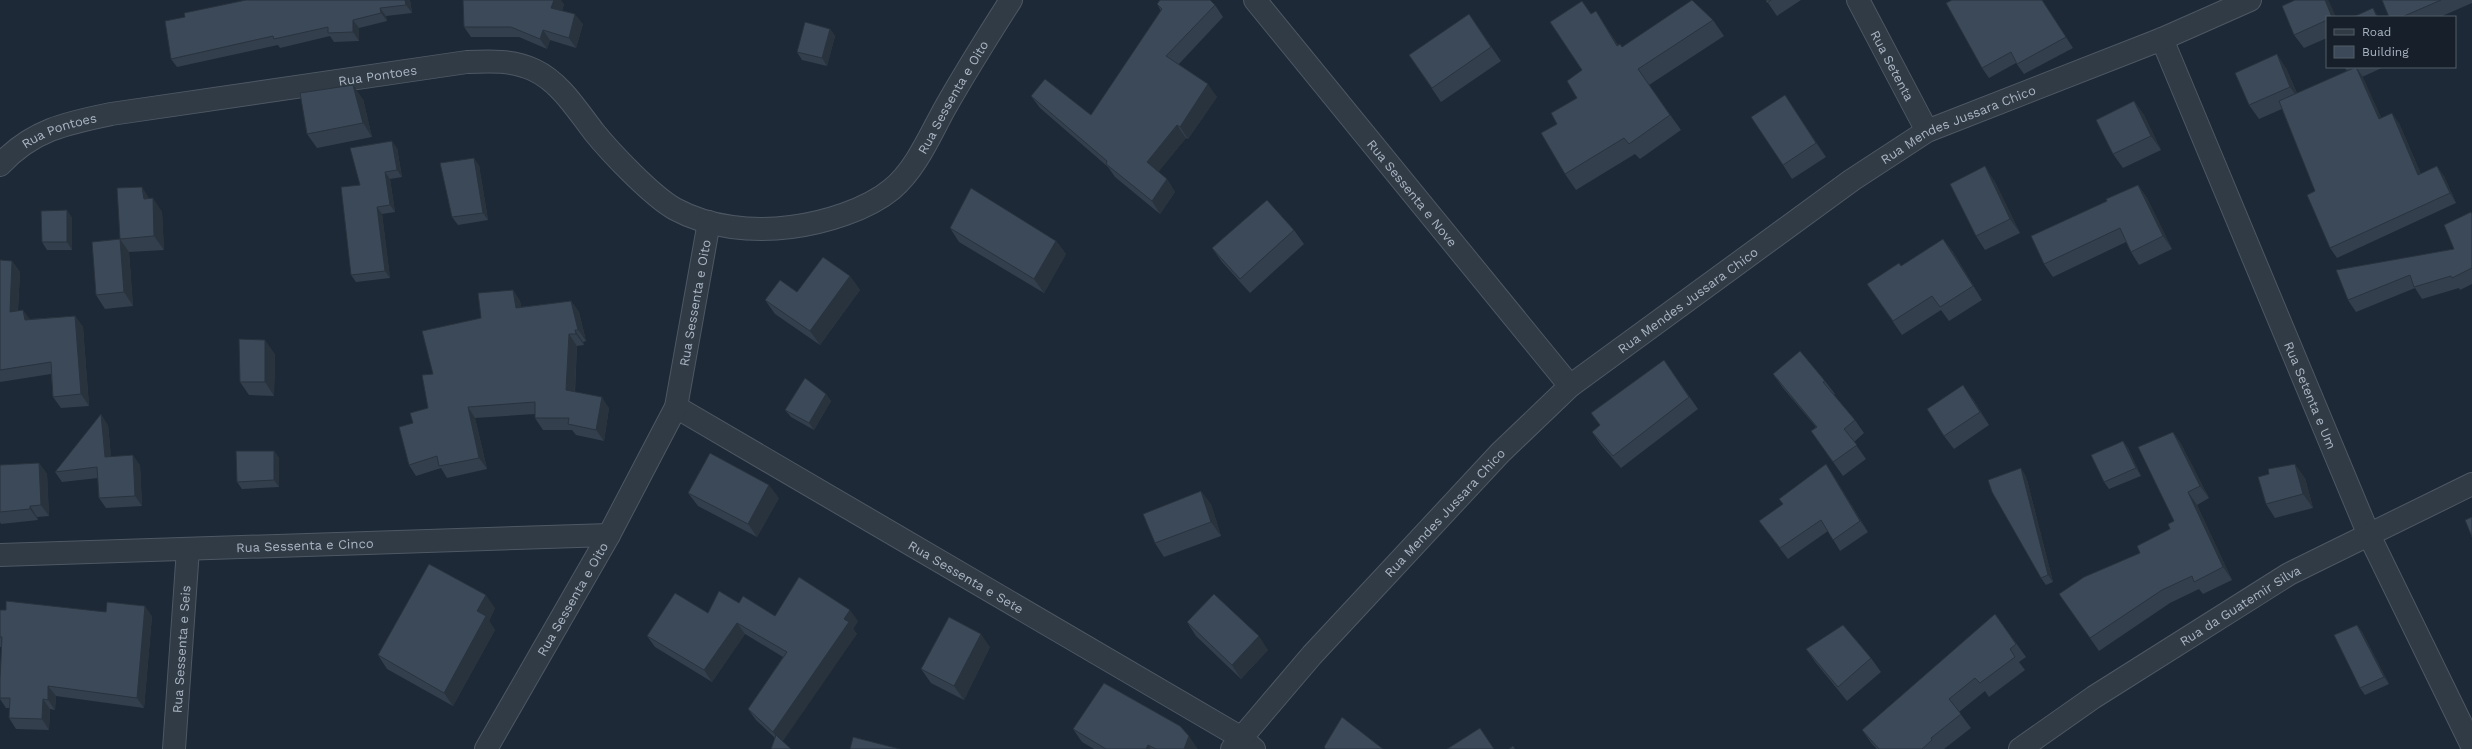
<svg xmlns="http://www.w3.org/2000/svg" width="2472" height="749" viewBox="0 0 2472 749" font-family="'Work Sans',sans-serif">
<style>
.lines{fill:none;stroke-linecap:round;stroke-linejoin:round}
.minor-casing{stroke:#4e5865;stroke-width:24}
.minor{stroke:#313b46;stroke-width:22}
.wall{fill:#333f4d}
.shaded-wall{fill:#29333e}
.building{fill:#3b4959;stroke:#29333e}
.labels{text-anchor:middle;stroke-width:4;stroke-linejoin:round;paint-order:stroke}
.street-label{font-size:13px;fill:#aab5c4;stroke:#17202a}
</style>
<rect width="100%" height="100%" fill="#1d2936"/>
<g class="lines">
<g class="minor-casing">
<g id="minor">
<path id="s1" d="M 1255,0 L 1570,386"/>
<path id="s2" d="M 1858,0 L 1927,131"/>
<path id="s3" d="M 2162,39 L 2368,533 L 2472,746"/>
<path id="s4" d="M 0,165 C 32,130 67,123 111,114 L 467,62 C 490,61 513,60 534,70 C 560,82 577,110 594,132 C 611,153 652,196 675,209 C 710,228 753,232 791,227 C 823,223 867,210 892,189 C 916,169 930,135 945,108 C 966,71 988,36 1011,0"/>
<path id="s5" d="M 676,407 L 1240,737 L 1254,749"/>
<path id="s6" d="M 0,555 L 609,535"/>
<path id="s7" d="M 174,749 L 188,549"/>
<path id="s8" d="M 486,749 L 609,535 L 676,407 L 709,222"/>
<path id="s9" d="M 1232,749 L 1312,655 L 1500,453 L 1570,386 L 1852,180 L 1927,131 L 2162,39 L 2250,0"/>
<path id="s10" d="M 2020,749 L 2094,697 L 2289,574 L 2472,484"/>
</g>
</g>
<use href="#minor" class="minor"/>
</g>
<path class="wall" d="M 410,0 L 412,13 L 386,16 L 387,21 L 359,28 L 359,41 L 334,42 L 330,36 L 280,48 L 278,45 L 177,67 L 171,59 Z
M 1766,0 L 1801,0 L 1777,16 Z
M 1952,0 L 2042,0 L 2073,48 L 2024,74 L 2016,63 L 1989,78 L 1982,68 Z
M 2382,0 L 2472,0 L 2472,3 L 2440,17 L 2389,17 Z
M 2330,3 L 2327,17 L 2327,38 L 2304,48 L 2294,35 Z
M 564,4 L 562,11 L 583,24 L 576,48 L 550,40 L 547,49 L 519,37 L 471,37 L 464,27 Z
M 1157,4 L 1215,5 L 1223,17 L 1178,65 L 1217,97 L 1188,139 L 1186,138 L 1158,172 L 1167,179 L 1175,192 L 1160,214 L 1115,177 L 1108,167 L 1040,108 L 1031,96 L 1091,115 L 1161,11 Z
M 1596,11 L 1606,27 L 1618,45 L 1622,47 L 1713,20 L 1724,36 L 1649,85 L 1681,130 L 1640,159 L 1635,154 L 1576,190 L 1565,174 L 1557,124 L 1577,98 L 1591,14 Z
M 1469,14 L 1501,61 L 1441,102 L 1409,55 Z
M 830,29 L 835,36 L 827,66 L 802,60 L 797,52 Z
M 2344,67 L 2384,67 L 2362,77 L 2381,118 L 2399,123 L 2421,174 L 2444,176 L 2456,203 L 2337,258 L 2330,248 L 2315,191 L 2282,109 L 2259,119 L 2249,105 L 2286,68 L 2297,93 L 2347,71 Z
M 363,99 L 372,137 L 317,148 L 307,134 Z
M 2134,101 L 2144,115 L 2161,150 L 2123,168 L 2113,154 Z
M 1794,109 L 1826,157 L 1792,179 L 1783,165 Z
M 397,148 L 402,177 L 390,179 L 395,212 L 382,214 L 390,278 L 356,282 L 351,275 L 360,185 Z
M 479,165 L 488,220 L 458,225 L 452,217 Z
M 1994,180 L 2020,233 L 1985,250 L 1976,236 Z
M 2138,185 L 2147,198 L 2172,249 L 2139,265 L 2131,252 L 2126,242 L 2053,277 L 2044,264 Z
M 150,199 L 162,212 L 164,250 L 129,252 L 133,306 L 105,309 L 96,295 L 120,239 Z
M 67,210 L 72,218 L 72,250 L 47,250 L 42,242 Z
M 2472,213 L 2472,284 L 2460,290 L 2459,288 L 2422,299 L 2415,288 L 2356,312 L 2348,300 L 2454,249 Z
M 950,228 L 1056,241 L 1066,254 L 1044,293 L 959,242 Z
M 1294,230 L 1304,244 L 1250,293 L 1222,262 L 1212,248 Z
M 1943,239 L 1953,252 L 1982,300 L 1949,321 L 1941,310 L 1902,335 L 1867,284 L 1901,266 Z
M 0,260 L 12,261 L 20,272 L 18,311 L 30,319 L 75,316 L 83,327 L 89,406 L 61,408 L 53,397 L 51,374 L 0,382 Z
M 850,276 L 860,290 L 820,345 L 775,314 L 765,300 L 797,292 Z
M 513,290 L 520,301 L 521,307 L 571,301 L 579,312 L 586,341 L 583,342 L 584,345 L 577,346 L 575,392 L 609,408 L 604,441 L 576,435 L 572,430 L 543,430 L 535,418 L 535,414 L 475,418 L 487,469 L 447,478 L 441,468 L 416,476 L 409,465 L 413,423 L 428,408 L 481,318 Z
M 275,354 L 274,396 L 249,395 L 240,382 Z
M 1664,360 L 1698,409 L 1621,468 L 1601,445 L 1592,432 L 1600,425 L 1591,413 Z
M 1773,374 L 1825,381 L 1835,394 L 1834,395 L 1855,420 L 1864,433 L 1854,442 L 1866,459 L 1843,476 L 1811,431 L 1816,427 L 1783,388 Z
M 826,394 L 831,401 L 814,430 L 791,417 L 785,410 Z
M 1973,399 L 1989,425 L 1954,449 L 1944,436 Z
M 108,425 L 111,457 L 140,465 L 142,506 L 106,508 L 99,498 L 98,478 L 62,482 L 55,472 Z
M 2173,432 L 2181,444 L 2209,498 L 2197,505 L 2232,580 L 2203,594 L 2199,589 L 2170,603 L 2099,651 L 2059,594 L 2140,553 L 2170,529 L 2174,521 Z
M 2123,441 L 2128,448 L 2141,476 L 2109,489 L 2104,482 Z
M 274,451 L 279,458 L 279,487 L 242,489 L 237,482 Z
M 39,463 L 47,474 L 49,516 L 37,517 L 38,520 L 1,524 L 0,522 L 0,465 Z
M 1826,464 L 1833,475 L 1868,532 L 1840,551 L 1828,531 L 1788,559 L 1759,521 L 1783,504 Z
M 2026,476 L 2053,582 L 2046,585 L 2041,578 Z
M 2305,478 L 2313,508 L 2275,518 L 2266,504 Z
M 688,493 L 779,498 L 757,537 L 698,506 Z
M 1211,504 L 1221,536 L 1164,557 L 1155,543 Z
M 739,603 L 775,616 L 858,621 L 853,629 L 857,634 L 775,738 L 756,720 L 748,709 L 783,657 L 745,634 L 712,682 L 655,647 L 647,636 L 708,613 Z
M 495,608 L 489,621 L 495,630 L 453,706 L 387,669 L 378,655 Z
M 0,610 L 106,612 L 152,616 L 144,708 L 56,696 L 55,710 L 50,709 L 49,730 L 16,729 L 9,718 L 9,708 L 6,708 L 0,699 L 0,680 L 2,647 L 0,647 Z
M 1995,614 L 2026,657 L 2019,662 L 2025,670 L 1989,697 L 1985,691 L 1959,712 L 1971,728 L 1944,749 L 1877,749 L 1872,744 L 1862,730 Z
M 1187,622 L 1268,650 L 1241,679 L 1196,636 Z
M 2357,625 L 2362,632 L 2389,684 L 2365,695 L 2360,688 Z
M 990,647 L 964,700 L 931,683 L 921,669 Z
M 1806,649 L 1871,658 L 1881,672 L 1847,701 L 1816,663 Z
M 1073,729 L 1198,749 L 1094,749 L 1082,742 Z"/>
<path class="shaded-wall" d="M 405,0 L 410,0 L 412,13 L 406,5 Z
M 554,0 L 561,0 L 564,4 L 559,18 L 551,8 Z
M 2325,0 L 2328,0 L 2330,3 L 2336,17 L 2332,17 Z
M 380,8 L 386,16 L 387,21 L 381,13 Z
M 2373,8 L 2379,17 L 2377,17 Z
M 1596,11 L 1606,27 L 1628,61 L 1617,46 Z
M 575,14 L 583,24 L 576,48 L 569,38 Z
M 353,20 L 359,28 L 359,41 L 353,32 Z
M 830,29 L 835,36 L 827,66 L 822,58 Z
M 543,30 L 550,40 L 547,49 L 540,39 Z
M 2277,54 L 2286,68 L 2300,101 L 2290,87 Z
M 2356,67 L 2363,77 L 2386,128 L 2379,119 Z
M 1208,84 L 1217,97 L 1188,139 L 1180,127 Z
M 353,85 L 363,99 L 372,137 L 363,123 Z
M 1785,95 L 1794,109 L 1826,157 L 1816,143 Z
M 2134,101 L 2144,115 L 2161,150 L 2151,136 Z
M 2392,113 L 2399,123 L 2425,184 L 2418,175 Z
M 1177,125 L 1186,138 L 1156,175 L 1147,162 Z
M 392,141 L 397,148 L 402,177 L 397,170 Z
M 474,158 L 479,165 L 488,220 L 483,213 Z
M 1985,166 L 1994,180 L 2020,233 L 2010,219 Z
M 2437,166 L 2444,176 L 2456,203 L 2450,193 Z
M 385,172 L 390,179 L 395,212 L 390,205 Z
M 1167,179 L 1175,192 L 1160,214 L 1152,201 Z
M 2138,185 L 2147,198 L 2172,249 L 2163,236 Z
M 142,187 L 151,201 L 144,199 Z
M 153,198 L 162,212 L 164,250 L 154,236 Z
M 377,207 L 382,214 L 390,278 L 385,271 Z
M 67,210 L 72,218 L 72,250 L 67,242 Z
M 120,239 L 129,252 L 133,306 L 124,292 Z
M 1943,239 L 1953,252 L 1982,300 L 1973,286 Z
M 1056,241 L 1066,254 L 1044,293 L 1034,279 Z
M 12,261 L 20,272 L 17,323 L 10,312 Z
M 850,276 L 860,290 L 820,345 L 810,331 Z
M 513,290 L 520,301 L 524,319 L 516,308 Z
M 571,301 L 579,312 L 586,341 L 578,330 Z
M 23,310 L 31,321 L 25,320 Z
M 75,316 L 83,327 L 89,406 L 81,394 Z
M 575,330 L 583,342 L 584,345 L 576,334 Z
M 569,334 L 577,346 L 574,402 L 566,390 Z
M 265,340 L 275,354 L 274,396 L 265,382 Z
M 1963,385 L 1973,399 L 1989,425 L 1980,412 Z
M 826,394 L 831,401 L 814,430 L 809,423 Z
M 602,397 L 609,408 L 604,441 L 596,430 Z
M 468,407 L 475,418 L 487,469 L 479,458 Z
M 101,414 L 108,425 L 112,467 L 105,457 Z
M 2173,432 L 2181,444 L 2209,498 L 2200,486 Z
M 2123,441 L 2128,448 L 2141,476 L 2136,468 Z
M 274,451 L 279,458 L 279,487 L 274,480 Z
M 133,455 L 140,465 L 142,506 L 135,496 Z
M 39,463 L 47,474 L 49,516 L 41,505 Z
M 1826,464 L 1833,475 L 1868,532 L 1860,521 Z
M 2295,464 L 2305,478 L 2313,508 L 2303,494 Z
M 2021,468 L 2026,476 L 2053,582 L 2048,575 Z
M 769,485 L 779,498 L 757,537 L 748,524 Z
M 1201,491 L 1211,504 L 1221,536 L 1211,522 Z
M 2188,492 L 2197,505 L 2232,580 L 2223,567 Z
M 30,506 L 37,517 L 38,520 L 30,509 Z
M 486,595 L 495,608 L 489,621 L 495,630 L 453,706 L 444,693 L 477,611 Z
M 145,606 L 152,616 L 144,708 L 137,698 Z
M 850,610 L 858,621 L 853,629 L 857,634 L 781,744 L 773,732 Z
M 737,623 L 745,634 L 712,682 L 704,670 Z
M 2357,625 L 2362,632 L 2389,684 L 2384,677 Z
M 981,634 L 990,647 L 964,700 L 954,686 Z
M 1259,636 L 1268,650 L 1241,679 L 1232,665 Z
M 48,686 L 56,696 L 55,710 L 48,700 Z
M 43,699 L 50,709 L 49,730 L 42,719 Z
M 1189,736 L 1198,749 L 1184,749 Z
M 1148,745 L 1151,749 L 1146,749 Z"/>
<path class="building" d="M 246,0 L 405,0 L 406,5 L 380,8 L 381,13 L 353,20 L 353,32 L 328,33 L 328,27 L 274,39 L 273,36 L 171,59 L 165,21 L 185,17 L 184,13 Z
M 463,0 L 554,0 L 551,8 L 575,14 L 569,38 L 543,30 L 540,39 L 511,27 L 464,27 Z
M 1160,0 L 1210,0 L 1215,5 L 1166,56 L 1208,84 L 1180,127 L 1177,125 L 1147,162 L 1167,179 L 1152,201 L 1106,164 L 1107,161 L 1031,96 L 1045,79 L 1091,115 L 1162,9 L 1157,4 Z
M 1692,0 L 1713,20 L 1638,69 L 1670,115 L 1629,144 L 1624,138 L 1565,174 L 1541,133 L 1557,124 L 1551,113 L 1577,98 L 1567,81 L 1582,70 L 1550,22 L 1582,1 L 1591,14 L 1596,11 L 1617,46 L 1620,44 L 1622,47 Z
M 1766,0 L 1771,0 L 1767,3 Z
M 1952,0 L 2042,0 L 2066,37 L 2017,64 L 2011,52 L 1982,68 L 1946,3 Z
M 2295,0 L 2325,0 L 2332,17 L 2327,17 L 2327,20 L 2294,35 L 2282,6 Z
M 2382,0 L 2441,0 L 2402,17 L 2389,17 Z
M 2373,8 L 2377,17 L 2353,17 Z
M 1469,14 L 1491,47 L 1432,88 L 1409,55 Z
M 805,22 L 830,29 L 822,58 L 797,52 Z
M 2277,54 L 2290,87 L 2249,105 L 2235,73 Z
M 2356,67 L 2379,119 L 2392,113 L 2418,175 L 2437,166 L 2450,193 L 2330,248 L 2307,195 L 2315,191 L 2279,101 Z
M 353,85 L 363,123 L 307,134 L 300,93 Z
M 1785,95 L 1816,143 L 1783,165 L 1751,117 Z
M 2134,101 L 2151,136 L 2113,154 L 2096,120 Z
M 392,141 L 397,170 L 385,172 L 390,205 L 377,207 L 385,271 L 351,275 L 341,187 L 360,185 L 350,148 Z
M 474,158 L 483,213 L 452,217 L 440,163 Z
M 1985,166 L 2010,219 L 1976,236 L 1950,184 Z
M 2138,185 L 2163,236 L 2131,252 L 2120,228 L 2044,264 L 2031,236 L 2107,201 L 2106,199 Z
M 142,187 L 144,199 L 153,198 L 154,236 L 120,239 L 117,188 Z
M 971,188 L 1056,241 L 1034,279 L 950,228 Z
M 1267,200 L 1294,230 L 1240,279 L 1212,248 Z
M 67,210 L 67,242 L 42,242 L 41,211 Z
M 2471,212 L 2472,214 L 2472,268 L 2452,278 L 2451,276 L 2414,287 L 2410,275 L 2348,300 L 2336,270 L 2454,249 L 2444,225 Z
M 120,239 L 124,292 L 96,295 L 92,242 Z
M 1943,239 L 1973,286 L 1940,307 L 1932,296 L 1893,321 L 1867,284 L 1899,263 L 1901,266 Z
M 823,257 L 850,276 L 810,331 L 765,300 L 780,280 L 797,292 Z
M 0,260 L 12,261 L 10,312 L 23,310 L 25,320 L 75,316 L 81,394 L 53,397 L 51,362 L 0,370 Z
M 513,290 L 516,308 L 571,301 L 578,330 L 575,330 L 576,334 L 569,334 L 566,390 L 602,397 L 596,430 L 568,424 L 569,418 L 535,418 L 535,402 L 468,407 L 479,458 L 439,466 L 437,456 L 409,465 L 399,427 L 413,423 L 410,413 L 428,408 L 422,375 L 433,374 L 422,331 L 481,318 L 478,293 Z
M 239,339 L 265,340 L 265,382 L 240,382 Z
M 1800,351 L 1825,381 L 1823,382 L 1855,420 L 1844,429 L 1857,445 L 1833,462 L 1811,431 L 1817,427 L 1773,374 Z
M 1664,360 L 1689,397 L 1613,456 L 1592,432 L 1600,425 L 1591,413 Z
M 805,378 L 826,394 L 809,423 L 785,410 Z
M 1963,385 L 1980,412 L 1944,436 L 1927,409 Z
M 101,414 L 105,457 L 133,455 L 135,496 L 99,498 L 97,467 L 55,472 Z
M 2173,432 L 2200,486 L 2188,492 L 2223,567 L 2194,582 L 2192,576 L 2162,590 L 2090,638 L 2059,594 L 2084,577 L 2140,553 L 2137,546 L 2170,529 L 2168,524 L 2174,521 L 2138,447 Z
M 2123,441 L 2136,468 L 2104,482 L 2091,455 Z
M 236,451 L 274,451 L 274,480 L 237,482 Z
M 710,453 L 769,485 L 748,524 L 688,493 Z
M 39,463 L 41,505 L 30,506 L 30,509 L 0,512 L 0,465 Z
M 1826,464 L 1860,521 L 1833,540 L 1821,520 L 1780,548 L 1759,521 L 1783,504 L 1779,499 Z
M 2295,464 L 2303,494 L 2266,504 L 2258,477 L 2269,474 L 2268,469 Z
M 2021,468 L 2048,575 L 2041,578 L 1992,492 L 1988,480 Z
M 1201,491 L 1211,522 L 1155,543 L 1143,514 Z
M 2472,517 L 2472,537 L 2465,520 Z
M 429,564 L 486,595 L 477,611 L 486,616 L 444,693 L 378,655 Z
M 799,577 L 850,610 L 844,619 L 849,622 L 773,732 L 748,709 L 787,652 L 737,623 L 704,670 L 647,636 L 675,593 L 708,613 L 719,591 L 739,603 L 743,596 L 775,616 Z
M 1214,594 L 1259,636 L 1232,665 L 1187,622 Z
M 6,601 L 106,612 L 107,602 L 145,606 L 137,698 L 48,686 L 48,700 L 43,699 L 42,719 L 9,718 L 10,698 L 0,698 L 0,680 L 2,637 L 0,637 L 0,610 L 6,610 Z
M 1995,614 L 2016,644 L 2010,649 L 2015,657 L 1980,683 L 1975,678 L 1949,699 L 1961,714 L 1931,738 L 1932,740 L 1922,749 L 1879,749 L 1862,730 Z
M 949,617 L 981,634 L 954,686 L 921,669 Z
M 1843,625 L 1871,658 L 1838,687 L 1806,649 Z
M 2357,625 L 2384,677 L 2360,688 L 2334,635 Z
M 1104,683 L 1180,726 L 1189,736 L 1184,749 L 1156,749 L 1148,745 L 1146,749 L 1106,749 L 1073,729 Z
M 1342,717 L 1383,749 L 1326,749 L 1324,747 Z
M 1480,728 L 1494,749 L 1447,749 Z
M 776,735 L 791,749 L 771,749 Z
M 853,737 L 900,749 L 850,749 Z
M 1513,746 L 1515,749 L 1509,749 Z"/>
<g class="labels">
<g class="street-label">
<text dy="5" stroke="none"><textPath href="#s2" startOffset="74">Rua Setenta</textPath></text>
<text dy="5" stroke="none"><textPath href="#s4" startOffset="394">Rua Pontoes</textPath></text>
<text dy="5" stroke="none"><textPath href="#s4" startOffset="1091">Rua Sessenta e Oito</textPath></text>
<text dy="5" stroke="none"><textPath href="#s9" startOffset="966">Rua Mendes Jussara Chico</textPath></text>
<text dy="5" stroke="none"><textPath href="#s4" startOffset="70">Rua Pontoes</textPath></text>
<text dy="5" stroke="none"><textPath href="#s1" startOffset="249">Rua Sessenta e Nove</textPath></text>
<text dy="5" stroke="none"><textPath href="#s9" startOffset="642">Rua Mendes Jussara Chico</textPath></text>
<text dy="5" stroke="none"><textPath href="#s8" startOffset="497">Rua Sessenta e Oito</textPath></text>
<text dy="5" stroke="none"><textPath href="#s3" startOffset="386">Rua Setenta e Um</textPath></text>
<text dy="5" stroke="none"><textPath href="#s9" startOffset="318">Rua Mendes Jussara Chico</textPath></text>
<text dy="5" stroke="none"><textPath href="#s6" startOffset="305">Rua Sessenta e Cinco</textPath></text>
<text dy="5" stroke="none"><textPath href="#s5" startOffset="336">Rua Sessenta e Sete</textPath></text>
<text dy="5" stroke="none"><textPath href="#s8" startOffset="173">Rua Sessenta e Oito</textPath></text>
<text dy="5" stroke="none"><textPath href="#s10" startOffset="263">Rua da Guatemir Silva</textPath></text>
<text dy="5" stroke="none"><textPath href="#s7" startOffset="100">Rua Sessenta e Seis</textPath></text>
</g>
</g>
<rect x="2326" y="16" width="130" height="52" fill="#17202a" stroke="#525c68"/>
<rect x="2334" y="29" width="20" height="6" fill="#313b46" stroke="#525c68"/>
<text x="2362" y="36" font-size="12" fill="#aab5c4">Road</text>
<rect x="2334" y="46" width="20" height="12" fill="#3b4959" stroke="#525c68"/>
<text x="2362" y="56" font-size="12" fill="#aab5c4">Building</text>
</svg>
